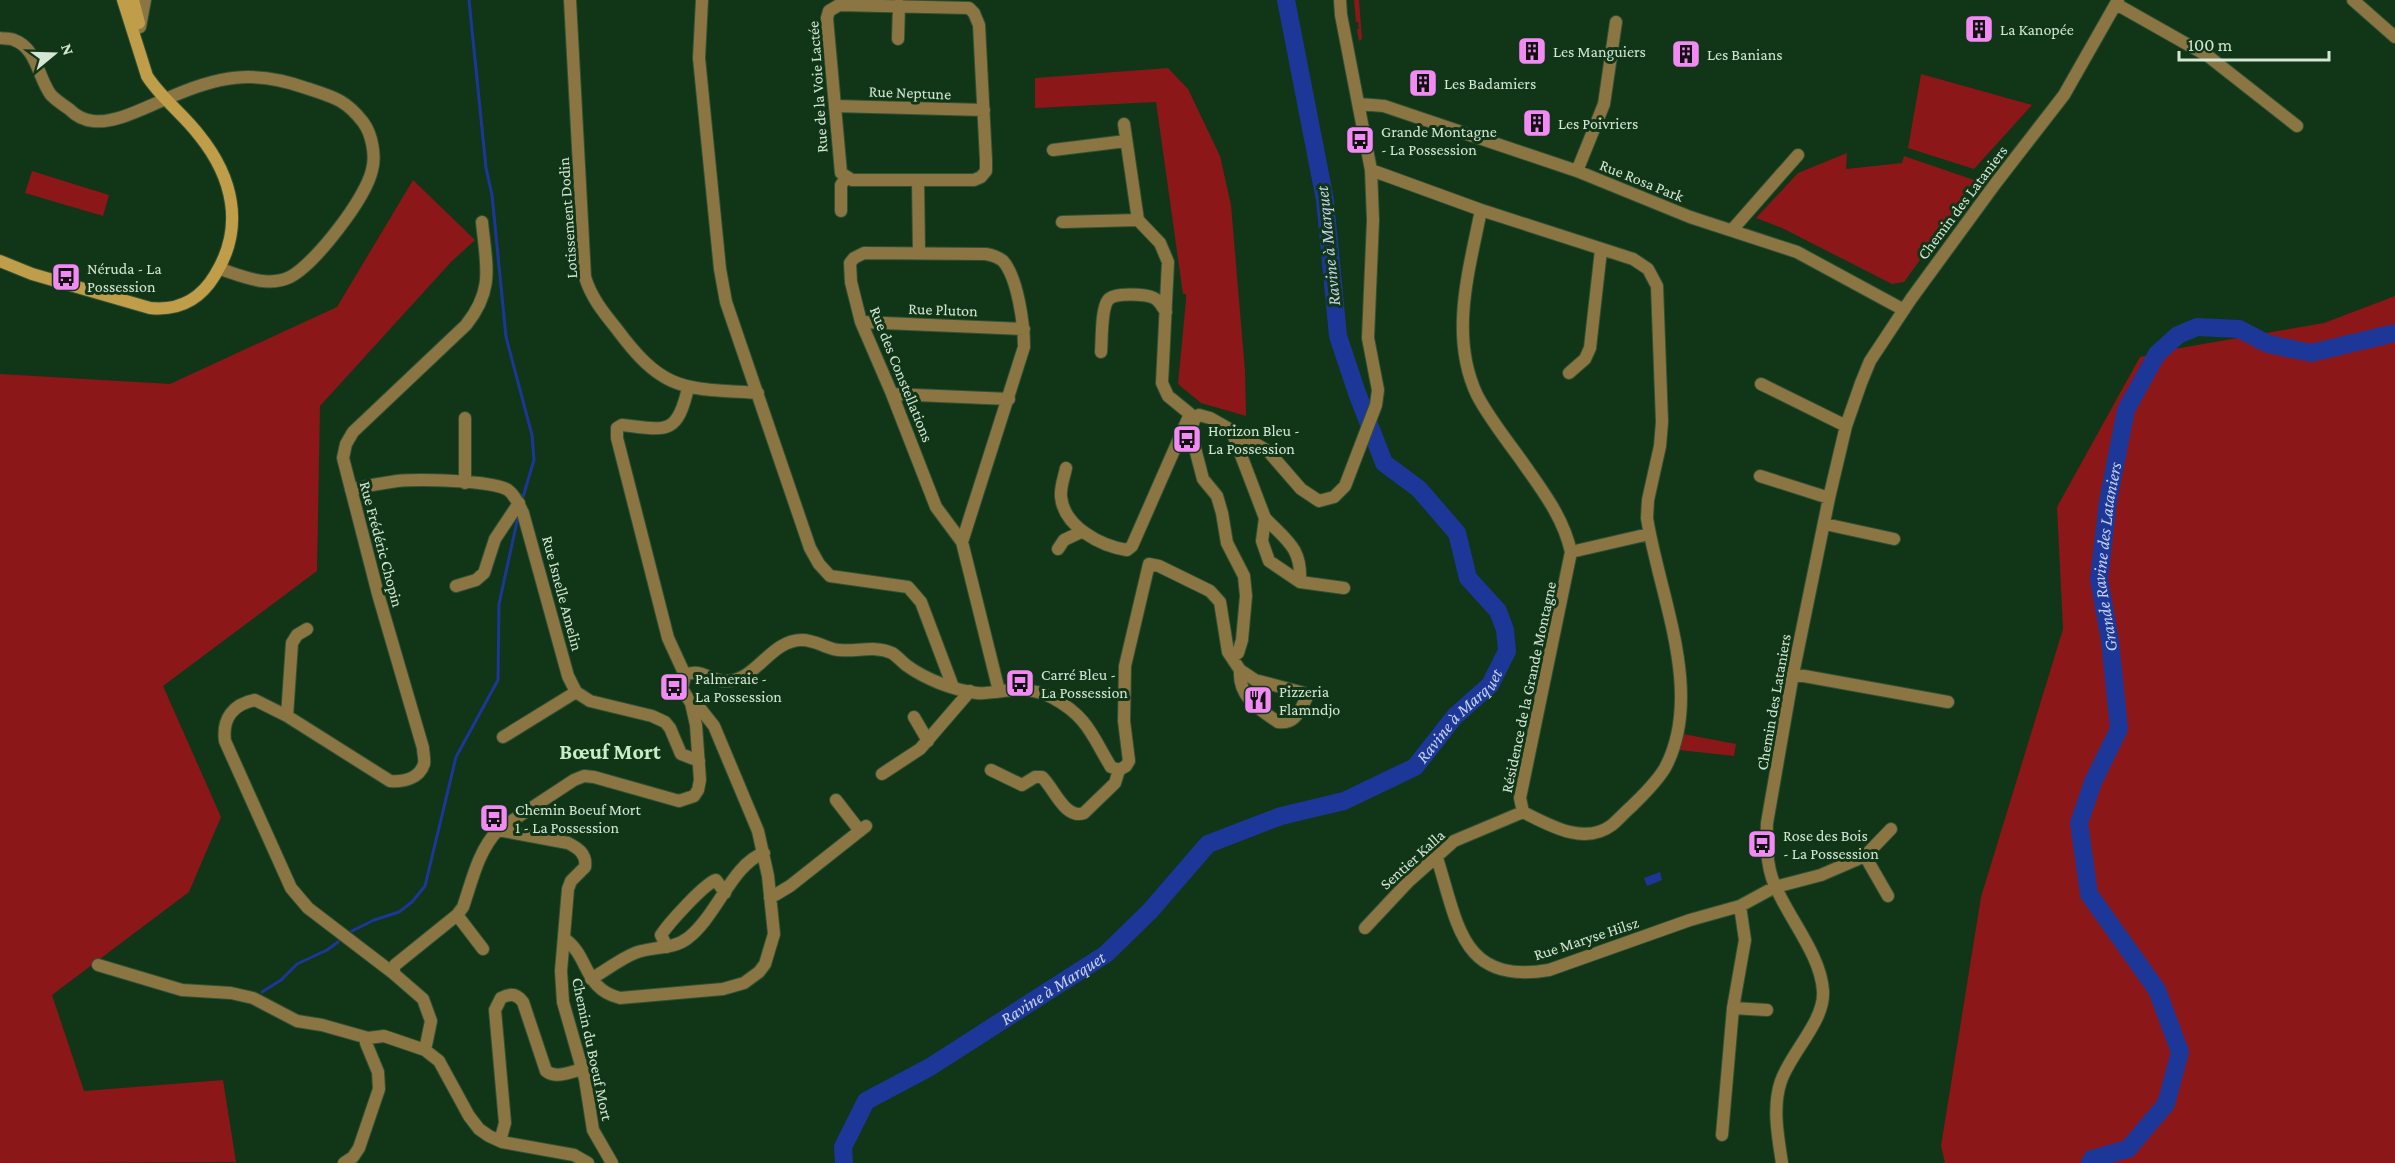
<svg xmlns="http://www.w3.org/2000/svg" width="2395" height="1163" viewBox="0 0 2395 1163" font-family="'Crimson Pro',serif">
<style>
.green{fill:#8b1718}
.water{fill:#1c3798}
.lines{fill:none;stroke-linecap:round;stroke-linejoin:round}
.stream{stroke:#1c3798;stroke-width:3}
.river{stroke:#1c3798;stroke-width:18}
.street-casing{stroke:#305135;stroke-width:14}
.secondary-casing{stroke:#305135;stroke-width:14}
.street{stroke:#8a7543;stroke-width:12}
.secondary{stroke:#c09d49;stroke-width:12}
.labels{text-anchor:middle;stroke-width:6;stroke-linejoin:round;paint-order:stroke}
.poi-label{font-size:16px;fill:#d3e7d4;stroke:#113517;text-anchor:start}
.street-label{font-size:16px;fill:#d3e7d4;stroke:#113517}
.water-label{font-size:18px;font-style:italic;fill:#c5d1eb;stroke:#113517}
.district-label{font-size:22px;font-weight:bold;fill:#c6efc8;stroke:#113517}
</style>
<rect width="100%" height="100%" fill="#113517"/>
<path class="green" d="M 1354,0 L 1359,0 L 1362,39 L 1359,41 L 1357,29 L 1359,29 L 1358,22 L 1356,22 Z
M 1168,68 L 1188,89 L 1220,156 L 1231,205 L 1245,371 L 1246,416 L 1201,403 L 1178,384 L 1186,300 L 1186,294 L 1183,294 L 1156,102 L 1035,108 L 1035,78 Z
M 1921,74 L 2032,105 L 1974,169 L 1908,148 Z
M 1847,153 L 1846,169 L 1902,163 L 1904,156 L 1977,181 L 1904,282 L 1892,284 L 1782,228 L 1756,218 L 1798,173 Z
M 32,171 L 109,195 L 103,216 L 25,193 Z
M 413,180 L 475,240 L 451,262 L 320,406 L 317,571 L 163,686 L 221,817 L 189,892 L 52,995 L 84,1091 L 223,1080 L 236,1162 L 0,1163 L 0,374 L 170,384 L 337,307 Z
M 2395,296 L 2395,1163 L 1945,1163 L 1941,1146 L 1981,897 L 2063,629 L 2057,507 L 2140,357 L 2163,351 L 2324,323 Z
M 1683,734 L 1736,744 L 1734,756 L 1679,750 Z"/>
<path class="water" d="M 1660,872 L 1662,880 L 1647,886 L 1644,878 Z"/>
<g class="lines">
<path class="stream" d="M 469,0 L 486,168 L 492,195 L 506,337 L 532,435 L 534,460 L 523,497
M 352,931 L 374,920 L 399,912 L 412,902 L 425,886 L 456,757 L 498,680 L 499,604 L 518,517
M 262,992 L 281,980 L 297,964 L 327,950 L 338,942"/>
<g class="river">
<path id="s1" d="M 844,1163 L 843,1147 L 866,1101 L 930,1067 L 1106,954 L 1150,911 L 1208,844 L 1281,816 L 1344,801 L 1415,767 L 1455,716 L 1490,685 L 1507,651 L 1505,630 L 1498,611 L 1468,578 L 1457,533 L 1419,489 L 1384,463 L 1357,393 L 1338,336 L 1325,200 L 1286,0"/>
<path id="s2" d="M 2090,1163 L 2092,1159 L 2128,1149 L 2166,1104 L 2180,1052 L 2157,990 L 2089,894 L 2079,823 L 2093,782 L 2119,729 L 2110,641 L 2099,579 L 2108,501 L 2126,410 L 2157,354 L 2178,335 L 2197,327 L 2239,329 L 2268,344 L 2311,353 L 2395,333"/>
</g>
<g class="street-casing">
<path id="street" d="M 570,0 L 585,277 C 591,297 603,312 616,328 C 664,393 683,388 758,393
M 702,0 L 699,58 L 720,269 L 726,302 L 810,548 L 819,564 L 830,576 L 908,587 L 921,602 L 953,687
M 2353,0 L 2395,37
M 2116,4 L 2208,56 L 2297,126
M 839,5 L 969,8 L 974,13 L 979,25 L 986,160 L 986,171 L 981,177 L 974,180 L 852,180 L 841,173 L 827,18 L 829,11 Z
M 140,27 L 145,0
M 0,38 C 4,39 10,38 14,40 C 37,48 38,78 51,95 C 56,100 63,105 69,109 C 76,116 83,120 93,121 C 115,124 146,107 166,99 C 217,76 253,69 306,88 C 333,97 345,99 363,122 C 372,134 376,156 372,170 C 366,198 315,264 290,277 C 267,288 242,276 220,269
M 898,39 L 899,5
M 1359,104 L 1384,106 L 1577,171 L 1690,217 L 1797,252 L 1904,310
M 835,106 L 984,110
M 1124,124 L 1138,220 L 1160,243 L 1168,262 L 1162,383 L 1168,396 L 1195,418
M 1053,150 L 1126,141
M 1371,170 L 1481,210 L 1633,259 L 1648,269 L 1657,286 L 1662,422 L 1660,446 L 1648,500 L 1647,518 C 1659,595 1705,693 1665,768 C 1656,783 1644,794 1632,806 C 1625,812 1619,819 1612,825 C 1584,846 1549,825 1523,812 L 1520,798 L 1571,552 C 1563,516 1541,489 1521,460 C 1506,439 1489,418 1477,395 C 1449,336 1469,271 1481,210
M 1577,171 L 1604,104 L 1616,22
M 918,180 L 919,252
M 841,211 L 841,185 L 846,178
M 1062,222 L 1138,220
M 1732,230 L 1798,155
M 861,322 L 1024,329
M 1101,352 C 1102,340 1101,309 1108,300 C 1114,292 1146,294 1154,298 C 1160,301 1162,307 1166,312
M 1569,373 L 1585,359 L 1590,348 L 1601,250
M 1761,384 L 1846,426
M 892,394 L 1009,399
M 1195,418 L 1199,415 L 1210,418 L 1268,451 L 1301,489 L 1319,501 L 1334,497 L 1345,486 L 1376,405 L 1378,390 L 1368,338 L 1373,220 L 1371,170 L 1341,15 L 1340,0
M 1195,418 L 1191,428 L 1192,437 L 1203,479 L 1217,496 L 1222,513 L 1227,543 L 1244,576 L 1246,596 L 1242,640 L 1238,653 L 1232,657
M 1231,429 L 1265,518 L 1262,541 L 1269,561 L 1300,582 L 1344,588
M 1066,468 C 1064,478 1060,487 1061,497 C 1064,527 1101,546 1127,550 L 1132,546 L 1190,414
M 1760,476 L 1829,498
M 465,483 L 465,418
M 351,490 C 366,486 381,483 397,481 C 417,479 492,480 508,490 C 516,496 519,505 523,513 L 568,676 L 576,692 L 590,701 L 652,716 L 665,722 L 670,728 L 681,754 L 699,761
M 1265,518 C 1287,541 1302,548 1300,582
M 1825,524 L 1894,539
M 962,542 L 1024,347 C 1024,325 1018,278 1003,261 C 998,257 992,255 986,254 L 864,253 L 854,258 L 850,263 L 851,282 L 861,322 L 892,394 L 936,507 L 962,542 L 999,691
M 1058,549 L 1064,540 L 1081,532
M 1571,552 L 1649,534
M 456,586 L 476,580 L 484,573 L 495,539 L 519,503
M 1793,674 L 1948,702
M 685,675 C 701,668 708,680 724,681 C 756,683 769,640 802,640 C 814,640 822,646 833,649 C 852,654 873,644 892,653 C 897,656 901,661 906,665 C 925,679 953,690 977,693 C 983,694 990,692 995,692 C 1015,689 1035,688 1053,698 C 1088,717 1092,736 1111,767 L 1119,770
M 685,675 L 668,638 L 617,438 L 617,428 L 622,425 C 666,430 677,436 688,388
M 287,716 L 292,643 L 297,635 L 307,629
M 914,717 L 928,741
M 503,737 L 576,692
M 991,770 L 1022,785 L 1035,777 L 1042,777 C 1054,788 1065,820 1084,813 L 1115,783 L 1119,770
M 1119,770 L 1126,766 L 1129,761 L 1124,721 L 1125,666 L 1149,564 L 1159,566 L 1210,591 L 1220,602 L 1228,652 L 1240,670 L 1255,680 L 1304,693 L 1306,699 C 1299,712 1295,724 1278,722 C 1259,709 1238,697 1240,670
M 882,774 L 920,749 L 970,691
M 836,800 L 860,831
M 498,830 L 568,843 C 578,848 587,854 585,867 L 571,881 L 568,889 L 561,971 L 563,1002 L 585,1079 L 593,1130 L 612,1163
M 1865,856 L 1888,896
M 1437,858 C 1458,924 1461,985 1549,970 L 1690,920 L 1740,906
M 770,898 L 790,886 L 866,826
M 457,915 L 483,949
M 1365,928 L 1409,881 L 1454,841 L 1523,812
M 565,939 C 590,957 583,989 620,998 L 723,989 L 744,983 L 759,972 L 765,964 L 774,934 L 768,876 L 758,831 L 714,726 L 699,707 L 691,703 L 682,689 L 685,675
M 667,947 L 661,935 C 669,923 704,884 716,880 L 725,893
M 98,965 L 182,990 L 231,993 L 253,998 L 297,1021 L 322,1025 L 368,1038 L 384,1036 L 425,1050 L 439,1061 L 469,1116 L 479,1129 L 489,1136 L 502,1142 L 574,1155 L 588,1163
M 393,973 L 395,965 L 457,915 L 463,907 C 472,881 478,851 498,830 L 574,780 L 584,776 L 594,777 L 679,801 L 694,796 L 698,790 L 700,780 L 696,725 L 691,703
M 591,979 C 605,971 620,959 635,953 C 652,946 673,950 688,938 C 716,917 733,863 764,853
M 1733,1008 L 1767,1010
M 425,1050 L 431,1021 L 423,999 L 393,973 L 308,908 L 291,888 L 225,741 C 222,719 233,704 255,700 L 287,716 L 390,781 C 403,782 419,779 424,764 C 425,760 423,752 423,748 L 378,594 L 343,458 L 346,444 L 353,432 L 466,325 C 495,289 486,265 482,222
M 1722,1135 L 1733,1008 L 1745,940 L 1740,906 L 1775,887 L 1821,875 L 1865,856 L 1891,829
M 500,1141 L 505,1123 L 495,1010 L 501,998 C 510,993 517,994 523,1002 L 546,1071 C 556,1079 571,1072 582,1069
M 344,1163 L 353,1157 L 359,1148 L 379,1089 L 378,1072 L 366,1043 L 368,1038
M 1782,1163 C 1778,1137 1772,1107 1781,1081 C 1791,1052 1825,1021 1823,991 C 1821,953 1784,913 1772,878 C 1766,860 1766,842 1767,823 L 1793,674 L 1829,498 L 1846,426 L 1861,383 L 1870,361 L 1911,299 L 1995,184 L 2064,95 L 2118,0"/>
</g>
<g class="secondary-casing">
<path id="secondary" d="M 133,0 L 139,23
M 0,261 L 32,274 L 150,308 C 179,311 200,300 215,275 C 245,227 233,177 199,135 C 183,114 161,98 147,76 L 123,0"/>
</g>
<use href="#street" class="street"/>
<use href="#secondary" class="secondary"/>
</g>
<defs>
<g id="building-square" transform="scale(1.5)"><rect x="-9" y="-9" width="18" height="18" rx="4" fill="#f28af3" stroke="#113517"/><path d="M-4-6H4V6H1V3H-1V6H-4ZM-2.5-4.3h1.7v1.8h-1.7ZM.8-4.3h1.7v1.8H.8ZM-2.5-1h1.7V.8h-1.7ZM.8-1h1.7V.8H.8Z" fill="#111"/></g>
<g id="bus-square" transform="scale(1.5)"><rect x="-9" y="-9" width="18" height="18" rx="4" fill="#f28af3" stroke="#113517"/><path d="M-5-6H5V4H4V6H2V4H-2V6H-4V4H-5ZM-3.5-4V0h7V-4ZM-3.5 1.2v1.5H-2V1.2ZM2 1.2v1.5H3.5V1.2Z" fill="#111"/></g>
<g id="restaurant-square" transform="scale(1.5)"><rect x="-9" y="-9" width="18" height="18" rx="4" fill="#f28af3" stroke="#113517"/><path d="M-5-6h1v4h1v-4h1v4h1v-4h1v5L-1.5 .5V6h-2V.5L-5-1ZM5-6V6H3V1.5H1.5Q1.5-4 5-6Z" fill="#111"/></g>
</defs>
<g fill-rule="evenodd">
<use href="#building-square" x="1979" y="29"/>
<use href="#building-square" x="1532" y="51"/>
<use href="#building-square" x="1686" y="54"/>
<use href="#building-square" x="1423" y="83"/>
<use href="#building-square" x="1537" y="123"/>
<use href="#bus-square" x="1360" y="140"/>
<use href="#bus-square" x="66" y="277"/>
<use href="#bus-square" x="1187" y="439"/>
<use href="#bus-square" x="1020" y="683"/>
<use href="#bus-square" x="674" y="687"/>
<use href="#restaurant-square" x="1258" y="700"/>
<use href="#bus-square" x="494" y="818"/>
<use href="#bus-square" x="1762" y="844"/>
</g>
<g class="labels">
<g class="poi-label">
<text x="2000" y="35">La Kanopée</text>
<text x="1553" y="57">Les Manguiers</text>
<text x="1707" y="60">Les Banians</text>
<text x="1444" y="89">Les Badamiers</text>
<text x="1558" y="129">Les Poivriers</text>
<text x="1381" y="137">Grande Montagne<tspan x="1381" dy="18">- La Possession</tspan></text>
<text x="87" y="274">Néruda - La<tspan x="87" dy="18">Possession</tspan></text>
<text x="1208" y="436">Horizon Bleu -<tspan x="1208" dy="18">La Possession</tspan></text>
<text x="1041" y="680">Carré Bleu -<tspan x="1041" dy="18">La Possession</tspan></text>
<text x="695" y="684">Palmeraie -<tspan x="695" dy="18">La Possession</tspan></text>
<text x="1279" y="697">Pizzeria<tspan x="1279" dy="18">Flamndjo</tspan></text>
<text x="515" y="815">Chemin Boeuf Mort<tspan x="515" dy="18">1 - La Possession</tspan></text>
<text x="1783" y="841">Rose des Bois<tspan x="1783" dy="18">- La Possession</tspan></text>
</g>
<g class="street-label">
<text transform="translate(817 87) rotate(-94)" y="6">Rue de la Voie Lactée</text>
<text transform="translate(910 92) rotate(2)" y="6">Rue Neptune</text>
<text transform="translate(1642 180) rotate(22)" y="6">Rue Rosa Park</text>
<text transform="translate(1962 202) rotate(-53)" y="6">Chemin des Lataniers</text>
<text transform="translate(567 218) rotate(-94)" y="6">Lotissement Dodin</text>
<text transform="translate(943 309) rotate(2)" y="6">Rue Pluton</text>
<text transform="translate(902 374) rotate(68)" y="6">Rue des Constellations</text>
<text transform="translate(382 544) rotate(75)" y="6">Rue Frédéric Chopin</text>
<text transform="translate(563 593) rotate(75)" y="6">Rue Isnelle Amelin</text>
<text transform="translate(1528 687) rotate(-78)" y="6">Résidence de la Grande Montagne</text>
<text transform="translate(1773 702) rotate(-80)" y="6">Chemin des Lataniers</text>
<text transform="translate(1412 859) rotate(-42)" y="6">Sentier Kalla</text>
<text transform="translate(1586 938) rotate(-18)" y="6">Rue Maryse Hilsz</text>
<text transform="translate(593 1049) rotate(78)" y="6">Chemin du Boeuf Mort</text>
</g>
<g class="water-label">
<text transform="translate(1328 246) rotate(-96)" y="6">Ravine à Marquet</text>
<text dy="6" stroke="none"><textPath href="#s2" startOffset="686">Grande Ravine des Lataniers</textPath></text>
<text dy="6" stroke="none"><textPath href="#s1" startOffset="789">Ravine à Marquet</textPath></text>
<text dy="6" stroke="none"><textPath href="#s1" startOffset="286">Ravine à Marquet</textPath></text>
</g>
<g class="district-label">
<text x="610" y="759">Bœuf Mort</text>
</g>
</g>
<g transform="translate(54 54) rotate(71)" stroke="#113517" stroke-width="4.5" paint-order="stroke">
<path d="M0-4.5L10 22L0 15L-10 22Z" fill="#d3e7d4"/>
<text y="-9" font-size="16" font-weight="bold" text-anchor="middle" fill="#d3e7d4">N</text>
</g>
<path d="M2179 51v9h150v-9" fill="none" stroke="#d3e7d4" stroke-width="3"/>
<text x="2188" y="51" font-size="18" fill="#d3e7d4" stroke="#113517" stroke-width="4.5" paint-order="stroke">100 m</text>
</svg>
